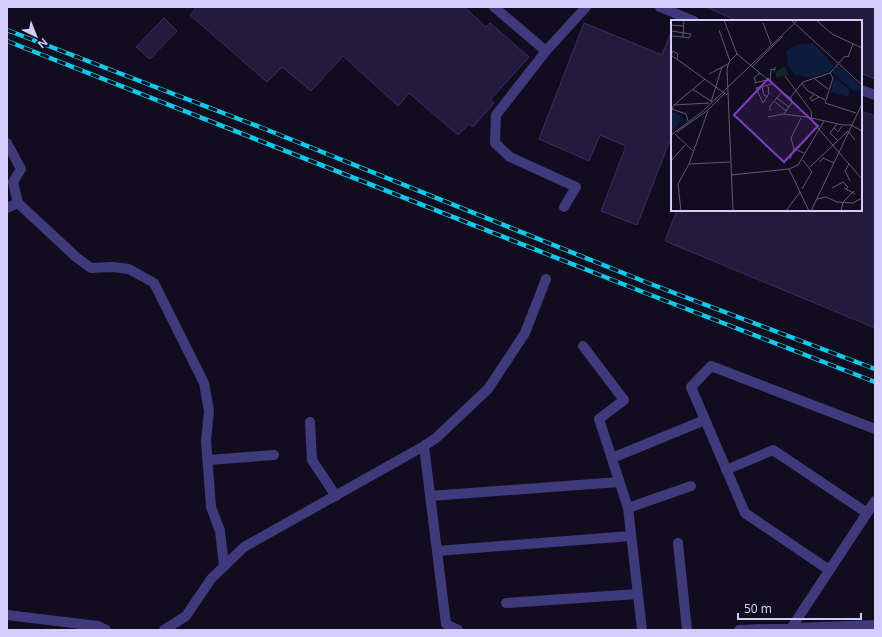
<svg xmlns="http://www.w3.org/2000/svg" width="882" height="637" viewBox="0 0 882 637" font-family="'Noto Sans',sans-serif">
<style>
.building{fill:#231a3e;stroke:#3b2d69}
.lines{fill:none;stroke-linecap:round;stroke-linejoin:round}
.minor{stroke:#3f3a7b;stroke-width:10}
.rail-casing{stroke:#09ccec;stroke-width:4.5}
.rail{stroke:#110d1e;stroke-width:3;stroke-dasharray:9;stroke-linecap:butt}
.inset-road{fill:none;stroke:#5f5977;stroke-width:1}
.view{fill:#843cc5;fill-opacity:0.15;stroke:#843cc5;stroke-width:2}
.inset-edge{fill:none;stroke:#d4ccfd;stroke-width:2}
</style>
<rect width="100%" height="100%" fill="#110d1e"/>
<path class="building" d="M 197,7 L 464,7 L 486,27 L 490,23 L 529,57 L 490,100 L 494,103 L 473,127 L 469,124 L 458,135 L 409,93 L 398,106 L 343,56 L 311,91 L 282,67 L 267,82 L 190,15 Z
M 706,7 L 875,7 L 875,79 L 861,73 L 861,21 L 738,21 Z
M 164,18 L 177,31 L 150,59 L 136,47 Z
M 584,23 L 662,55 L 671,32 L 672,33 L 672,135 L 637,225 L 601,211 L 626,146 L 600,135 L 589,161 L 539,139 Z
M 861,111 L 875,116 L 875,328 L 665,241 L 677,210 L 861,210 Z"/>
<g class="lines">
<path class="minor" d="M 494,7 L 546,51
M 660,7 L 694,21
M 861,90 L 875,95
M 7,143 L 21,169 L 13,182 L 18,203 L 7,208
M 18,203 L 76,257 L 91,268 L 113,267 L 129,269 L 154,283 L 204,383 L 209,411 L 206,441 L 211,507 L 220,531 L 224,566
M 564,207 L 576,187 L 510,157 L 495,143 L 496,115 L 546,51 L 586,7
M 583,346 L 624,400 L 599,419 L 628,508 L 642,630
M 310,422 L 312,460 L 336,496
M 424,446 L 446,624 L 458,630
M 612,458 L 705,420
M 208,460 L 274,455
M 726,470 L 773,450 L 867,513
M 430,496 L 619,482
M 628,508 L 691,486
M 678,543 L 687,630
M 437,551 L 631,536
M 829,570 L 745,513 L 691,387 L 711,366 L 875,429
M 506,603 L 638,594
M 7,615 L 98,626 L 106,630
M 792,627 L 875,501
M 164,630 L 186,616 L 211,579 L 244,547 L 424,446 L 436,438 L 488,389 L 525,333 L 546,279
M 739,630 L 875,625"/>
<g class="rail-casing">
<path id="rail" d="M 7,30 L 265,129 L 648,283 L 875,369
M 7,41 L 643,292 L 875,382"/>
</g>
<use href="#rail" class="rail"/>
</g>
<g transform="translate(671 20)">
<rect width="191" height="191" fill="#110d1e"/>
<path d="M 113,46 L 118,55 L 105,57 L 105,52 Z" fill="#102828"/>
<path d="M 142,23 L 163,46 L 158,52 L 140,58 L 124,55 L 117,45 L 115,31 L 125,25 ZM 167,45 L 191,67 L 188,72 L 181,70 L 161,52 ZM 163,58 L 179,70 L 177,77 L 160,72 ZM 0,92 L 9,95 L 12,100 L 0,112 Z" fill="#0d1d3d"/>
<path class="inset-road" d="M 53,0 L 66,34 L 58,42 L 56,49 L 62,191M 120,0 L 191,65M 145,0 L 161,14 L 191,28M 92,3 L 100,24M 0,5 L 13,6M 48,10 L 59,41M 0,11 L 20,14 L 18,18 L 12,17M 0,16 L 12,17 L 13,0M 66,34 L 119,78 L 132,62 L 159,53 L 174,36 L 177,37 L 182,24M 0,35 L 56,75M 0,35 L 2,31 L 7,34 L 6,39M 81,47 L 112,16M 159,53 L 162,58 L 154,83 L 185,93M 38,54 L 57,44M 114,56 L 140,91 L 141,101 L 191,159M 34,59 L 3,85 L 38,83M 144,59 L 157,69M 85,62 L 83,58 L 89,53M 99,62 L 100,49 L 104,50 L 104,47M 83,63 L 96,60M 130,63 L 137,71 L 154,80M 97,66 L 98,73 L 92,83 L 85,68 L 101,64M 91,67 L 93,75 L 97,77M 21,69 L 40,81M 144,74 L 139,78 L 141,81 L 148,77M 106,78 L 118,87M 40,82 L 51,47M 104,82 L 115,91M 3,85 L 1,89 L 15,94 L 17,101M 37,90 L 53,74M 99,91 L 99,86 L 111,72M 113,94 L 121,83 L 120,78M 97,97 L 112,94 L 136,97 L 172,105 L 180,105 L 191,111M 166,104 L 159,113 L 166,120M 163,108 L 167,112 L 171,106M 6,112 L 37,90M 4,114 L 23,132M 0,115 L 32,91 L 127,0M 123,129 L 120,118 L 130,98M 119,139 L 123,129 L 133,133M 0,141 L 14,125M 149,142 L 152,138 L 163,143M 18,144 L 59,142M 178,144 L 174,151 L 179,161M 139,147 L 177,111 L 184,120M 118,149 L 138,191M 60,155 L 118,149 L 127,145 L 153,101M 161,168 L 172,162 L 177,167 L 175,169M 173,168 L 184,174M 131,169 L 141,152 L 132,140M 146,179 L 155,177 L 166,182 L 182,183 L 191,178M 10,191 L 7,164 L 18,144 L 37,91M 115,191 L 129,172M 140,191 L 191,84M 170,191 L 172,182 L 183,171"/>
<path class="view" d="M 97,59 L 147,106 L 113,142 L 63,95 Z"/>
<rect width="191" height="191" class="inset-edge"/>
</g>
<rect width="882" height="637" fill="none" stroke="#d4ccfd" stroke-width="16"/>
<g transform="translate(36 36) rotate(137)" stroke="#110d1e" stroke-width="3" paint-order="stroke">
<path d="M0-3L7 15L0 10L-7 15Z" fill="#d4ccfd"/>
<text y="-6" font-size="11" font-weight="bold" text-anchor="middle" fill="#d4ccfd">N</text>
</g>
<path d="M738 613v6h123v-6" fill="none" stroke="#d4ccfd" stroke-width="2"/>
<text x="744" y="613" font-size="12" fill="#d4ccfd" stroke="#110d1e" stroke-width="3" paint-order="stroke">50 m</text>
</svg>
